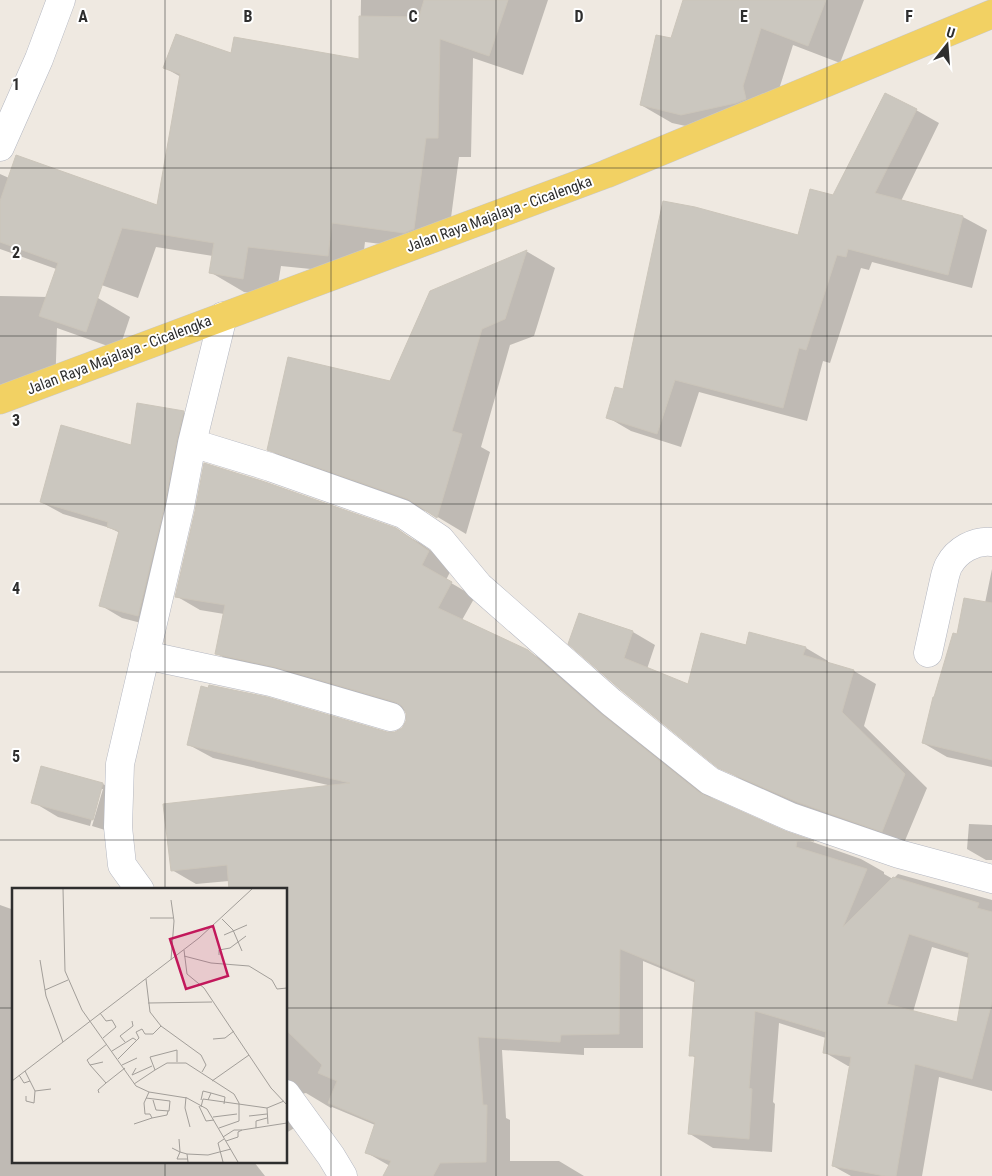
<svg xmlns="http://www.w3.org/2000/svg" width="992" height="1176" viewBox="0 0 992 1176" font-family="'Roboto Condensed',sans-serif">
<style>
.shadow{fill:#0003;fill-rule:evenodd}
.building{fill:#cbc7bf;stroke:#cbc5ba;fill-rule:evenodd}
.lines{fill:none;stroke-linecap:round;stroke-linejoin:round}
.minor-casing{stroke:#b4b7c1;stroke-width:29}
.primary-casing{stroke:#c9c9c9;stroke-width:29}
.minor{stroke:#fff;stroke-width:28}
.primary{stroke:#f2d163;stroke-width:28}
.grid{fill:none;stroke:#2e2e2e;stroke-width:1;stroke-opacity:0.55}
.labels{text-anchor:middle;stroke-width:4;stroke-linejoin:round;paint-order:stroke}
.street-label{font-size:15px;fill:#2e2e2e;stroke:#fff}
.inset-road{fill:none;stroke:#a29e99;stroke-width:1}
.view{fill:#c2185b;fill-opacity:0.15;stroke:#c2185b;stroke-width:2.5}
.inset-edge{fill:none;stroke:#2e2e2e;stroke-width:2.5}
.grid-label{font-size:16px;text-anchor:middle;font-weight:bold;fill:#2e2e2e;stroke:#fff;stroke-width:4;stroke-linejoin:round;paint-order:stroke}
</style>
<rect width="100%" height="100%" fill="#efe9e1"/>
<path class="shadow" d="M 361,0 L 548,0 L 523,75 L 473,58 L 471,157 L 459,157 L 447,248 L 438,251 L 365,242 L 361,274 L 281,266 L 276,297 L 244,292 L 210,272 L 213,256 L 156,247 L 138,298 L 0,249 L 0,174 L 9,178 L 158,207 L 181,77 L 165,68 L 232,55 L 360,60 Z
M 685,0 L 864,0 L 840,63 L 793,45 L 774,105 L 713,132 L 672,123 L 641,105 L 672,40 Z
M 916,110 L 939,123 L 901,201 L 963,217 L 987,230 L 972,288 L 872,262 L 869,270 L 861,268 L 830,363 L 823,361 L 807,421 L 699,392 L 681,447 L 631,431 L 607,417 L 623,390 L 798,237 L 834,196 Z
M 526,251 L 555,268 L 534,336 L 510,345 L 481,447 L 490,452 L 466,534 L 431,513 L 297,466 L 268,449 L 390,383 Z
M 0,296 L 98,298 L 130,317 L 119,350 L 57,328 L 55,393 L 0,396 Z
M 183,412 L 205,425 L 160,628 L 122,618 L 100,605 L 120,533 L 110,528 L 63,514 L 41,502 L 132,446 Z
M 395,529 L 420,543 L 453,566 L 446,580 L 475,597 L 462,620 L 528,651 L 552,666 L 625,729 L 718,803 L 784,832 L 861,859 L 884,872 L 884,874 L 893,879 L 898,874 L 992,900 L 992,1091 L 939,1077 L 922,1176 L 851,1176 L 833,1166 L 850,1066 L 848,1066 L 824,1052 L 826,1038 L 779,1023 L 773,1102 L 775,1104 L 772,1152 L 713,1148 L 690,1134 L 696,1058 L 691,1055 L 696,983 L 643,961 L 643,1048 L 584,1048 L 584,1055 L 502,1050 L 506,1118 L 510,1120 L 510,1161 L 559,1161 L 584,1176 L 396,1176 L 390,1166 L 367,1153 L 375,1125 L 332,1107 L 331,1108 L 306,1093 L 301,1094 L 301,1124 L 286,1133 L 286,890 L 229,881 L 196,884 L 172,870 L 332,786 L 213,758 L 189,745 L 396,733 L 403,729 L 407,721 L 406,711 L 300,680 L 240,667 L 216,653 L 224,614 L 200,610 L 176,596 ZM 932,947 L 969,958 L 958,1024 L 913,1012 Z
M 992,569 L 992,767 L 947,757 L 923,743 L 958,635 L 985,603 Z
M 580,615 L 633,632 L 655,645 L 647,669 L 689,686 L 747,646 L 806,648 L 828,661 L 827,664 L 854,671 L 876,684 L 864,726 L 927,788 L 904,843 L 820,815 L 742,780 L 719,766 Z
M 42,767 L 103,784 L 128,798 L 118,834 L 92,826 L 103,789 L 100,789 L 90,826 L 58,817 L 33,802 Z
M 969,824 L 992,825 L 992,860 L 986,860 L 967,849 Z
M 0,905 L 14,910 L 14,1162 L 254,1162 L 265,1176 L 0,1176 Z"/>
<path class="building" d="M 424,0 L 508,0 L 489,56 L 440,39 L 438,138 L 426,138 L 414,229 L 404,233 L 332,223 L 328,256 L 248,247 L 243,279 L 209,273 L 214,243 L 122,228 L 86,332 L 39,316 L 58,263 L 0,242 L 0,201 L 16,155 L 157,205 L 180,74 L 163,68 L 176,34 L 231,53 L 234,37 L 359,59 L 359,16 L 419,17 Z
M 683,0 L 826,0 L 808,46 L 761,28 L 743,86 L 746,99 L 736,103 L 681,115 L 640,105 L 656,35 L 671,38 Z
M 885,93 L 917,109 L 875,193 L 963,216 L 948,275 L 848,249 L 846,257 L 837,255 L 806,350 L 799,348 L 783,408 L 675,380 L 657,434 L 606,418 L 615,387 L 623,389 L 663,201 L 695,207 L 798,235 L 810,189 L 833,195 Z
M 527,250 L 505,319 L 482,329 L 452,431 L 462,434 L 437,518 L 408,499 L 267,450 L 288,357 L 390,381 L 430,291 Z
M 137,403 L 184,411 L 177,440 L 165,504 L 138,616 L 99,606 L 119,531 L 107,527 L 108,522 L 40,502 L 61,425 L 131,445 Z
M 204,463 L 265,482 L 396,528 L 429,551 L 422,565 L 452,582 L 438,608 L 528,650 L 601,714 L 700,793 L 785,831 L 814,841 L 797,841 L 796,847 L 867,869 L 843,927 L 893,877 L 979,903 L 977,908 L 992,912 L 992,1002 L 972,1079 L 915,1064 L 896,1176 L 885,1176 L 832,1166 L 851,1057 L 823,1053 L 826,1032 L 755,1011 L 749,1088 L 752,1089 L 749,1139 L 688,1134 L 695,1056 L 689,1056 L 695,980 L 620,949 L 619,1034 L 561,1035 L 560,1042 L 478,1037 L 483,1105 L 487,1105 L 486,1162 L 440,1163 L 433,1176 L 383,1176 L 391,1161 L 365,1153 L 375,1123 L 328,1103 L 337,1081 L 318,1073 L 322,1065 L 286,1030 L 286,890 L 229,890 L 227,865 L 171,871 L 163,804 L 350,783 L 187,745 L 201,686 L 208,688 L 209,685 L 267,697 L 387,732 L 395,732 L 402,728 L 406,721 L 406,713 L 402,706 L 395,702 L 275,667 L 215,654 L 225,605 L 175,597 L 195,511 ZM 909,934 L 969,953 L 957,1022 L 887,1004 Z
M 964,598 L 992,603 L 992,760 L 922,743 L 933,697 L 934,697 L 953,633 L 957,634 Z
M 579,613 L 633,631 L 624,658 L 688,684 L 701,633 L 746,645 L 749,632 L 806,647 L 803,655 L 854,670 L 842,712 L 905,774 L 882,832 L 797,802 L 718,768 L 621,690 L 568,644 Z
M 41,766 L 103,783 L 93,820 L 31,803 Z"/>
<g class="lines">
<g class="minor-casing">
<path id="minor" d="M 0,147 L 39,59 L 61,0
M 192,443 L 270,467 L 403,514 L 440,539 L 479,586 L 611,702 L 710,781 L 791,817 L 899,854 L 992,879
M 928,653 L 945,576 C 946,573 947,568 949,565 C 957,550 975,540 992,542
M 145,655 L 271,682 L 391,717
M 140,890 L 122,865 L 118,827 L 120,764 L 180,507 L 192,443 L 223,316
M 286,1094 L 331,1156 L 343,1176"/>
</g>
<g class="primary-casing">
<path id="primary" d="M 0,400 L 606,174 L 992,14"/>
</g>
<use href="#minor" class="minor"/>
<use href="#primary" class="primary"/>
</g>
<path class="grid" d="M 165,0 L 165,890M 331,0 L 331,1176M 496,0 L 496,1176M 661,0 L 661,1176M 827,0 L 827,1176M 0,168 L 992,168M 0,336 L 992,336M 0,504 L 992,504M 0,672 L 992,672M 0,840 L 992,840M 0,1008 L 14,1008M 286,1008 L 992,1008M 165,1162 L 165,1176"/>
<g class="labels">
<g class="street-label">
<text transform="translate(499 214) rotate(-20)" y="5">Jalan Raya Majalaya - Cicalengka</text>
<text transform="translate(119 355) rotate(-21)" y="5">Jalan Raya Majalaya - Cicalengka</text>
</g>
</g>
<g transform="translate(12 888)">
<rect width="275" height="275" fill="#efe9e1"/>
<path class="inset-road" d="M 51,1 L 53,83 L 70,122 L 124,198 L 137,204 L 175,210 L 195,221 L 226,274M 138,30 L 161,30M 210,31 L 221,42 L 230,63M 212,47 L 235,37M 172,62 L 175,86 L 192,100 L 259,200 L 275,217M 207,67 L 207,62 L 218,60 L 234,48M 172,68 L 199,75 L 237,78 L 260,92 L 265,101 L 275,100M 28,72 L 34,108 L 51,154M 159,72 L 162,33 L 159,12M 33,102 L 56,92M 136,115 L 200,114M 88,125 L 94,133 L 100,132 L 104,139 L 91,150M 149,138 L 189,167 L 194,177 L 190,184M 201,151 L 213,150 L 222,143M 113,154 L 108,148 L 121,138 L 120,133M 100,163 L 121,150 L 124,152M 106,171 L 127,150 L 124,144 L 130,141 L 133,146 L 141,146 L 149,138 L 138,124 L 134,91M 91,174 L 78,177 L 75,172 L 95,156M 78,177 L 94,195 L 86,202 L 87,205M 110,177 L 125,170M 124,180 L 120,187 L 140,178M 143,182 L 155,175 L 174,175 L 222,206 L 227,215 L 227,233 L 207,240M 13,183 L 23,203 L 39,201M 7,187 L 12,195 L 18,193M 0,193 L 187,50 L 240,1M 200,193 L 237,167M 94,195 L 113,180M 122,196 L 143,182 L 138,169 L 165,162 L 165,174M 14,208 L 14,213 L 22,215 L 23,203M 174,209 L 173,220 L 178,239M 134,210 L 158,213 L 157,223 L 144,222 L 141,212M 189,212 L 191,203 L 199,205M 196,212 L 199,205 L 213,209 L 212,216M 187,218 L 194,233 L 202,232M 189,219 L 191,211 L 255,220M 237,228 L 255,226M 201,229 L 225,226M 140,230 L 155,227 L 156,223M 122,236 L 140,230 L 138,226 L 133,226 L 132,215 L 137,204M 256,236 L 255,220 L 272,213M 244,240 L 244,233 L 255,230M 211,249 L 222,242 L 230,242M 167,251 L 168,264 L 175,266M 214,253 L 226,249 L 226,244 L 230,242 L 275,235M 160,260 L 168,264 L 165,271 L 176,271M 176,274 L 175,266 L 196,267 L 219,261M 211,274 L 206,255 L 212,251"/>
<path class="view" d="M 201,38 L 216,88 L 174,101 L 158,51 Z"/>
<rect width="275" height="275" class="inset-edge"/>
</g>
<g class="grid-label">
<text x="83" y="22">A</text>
<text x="248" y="22">B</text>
<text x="413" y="22">C</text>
<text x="579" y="22">D</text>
<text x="744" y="22">E</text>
<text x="909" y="22">F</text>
<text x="16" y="90">1</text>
<text x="16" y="258">2</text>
<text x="16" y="426">3</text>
<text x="16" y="594">4</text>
<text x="16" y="762">5</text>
</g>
<g transform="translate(947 45) rotate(17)" stroke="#ffffff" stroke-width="4" paint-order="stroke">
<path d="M0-4L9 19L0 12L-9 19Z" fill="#2e2e2e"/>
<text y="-8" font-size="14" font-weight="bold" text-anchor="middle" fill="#2e2e2e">U</text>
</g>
</svg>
